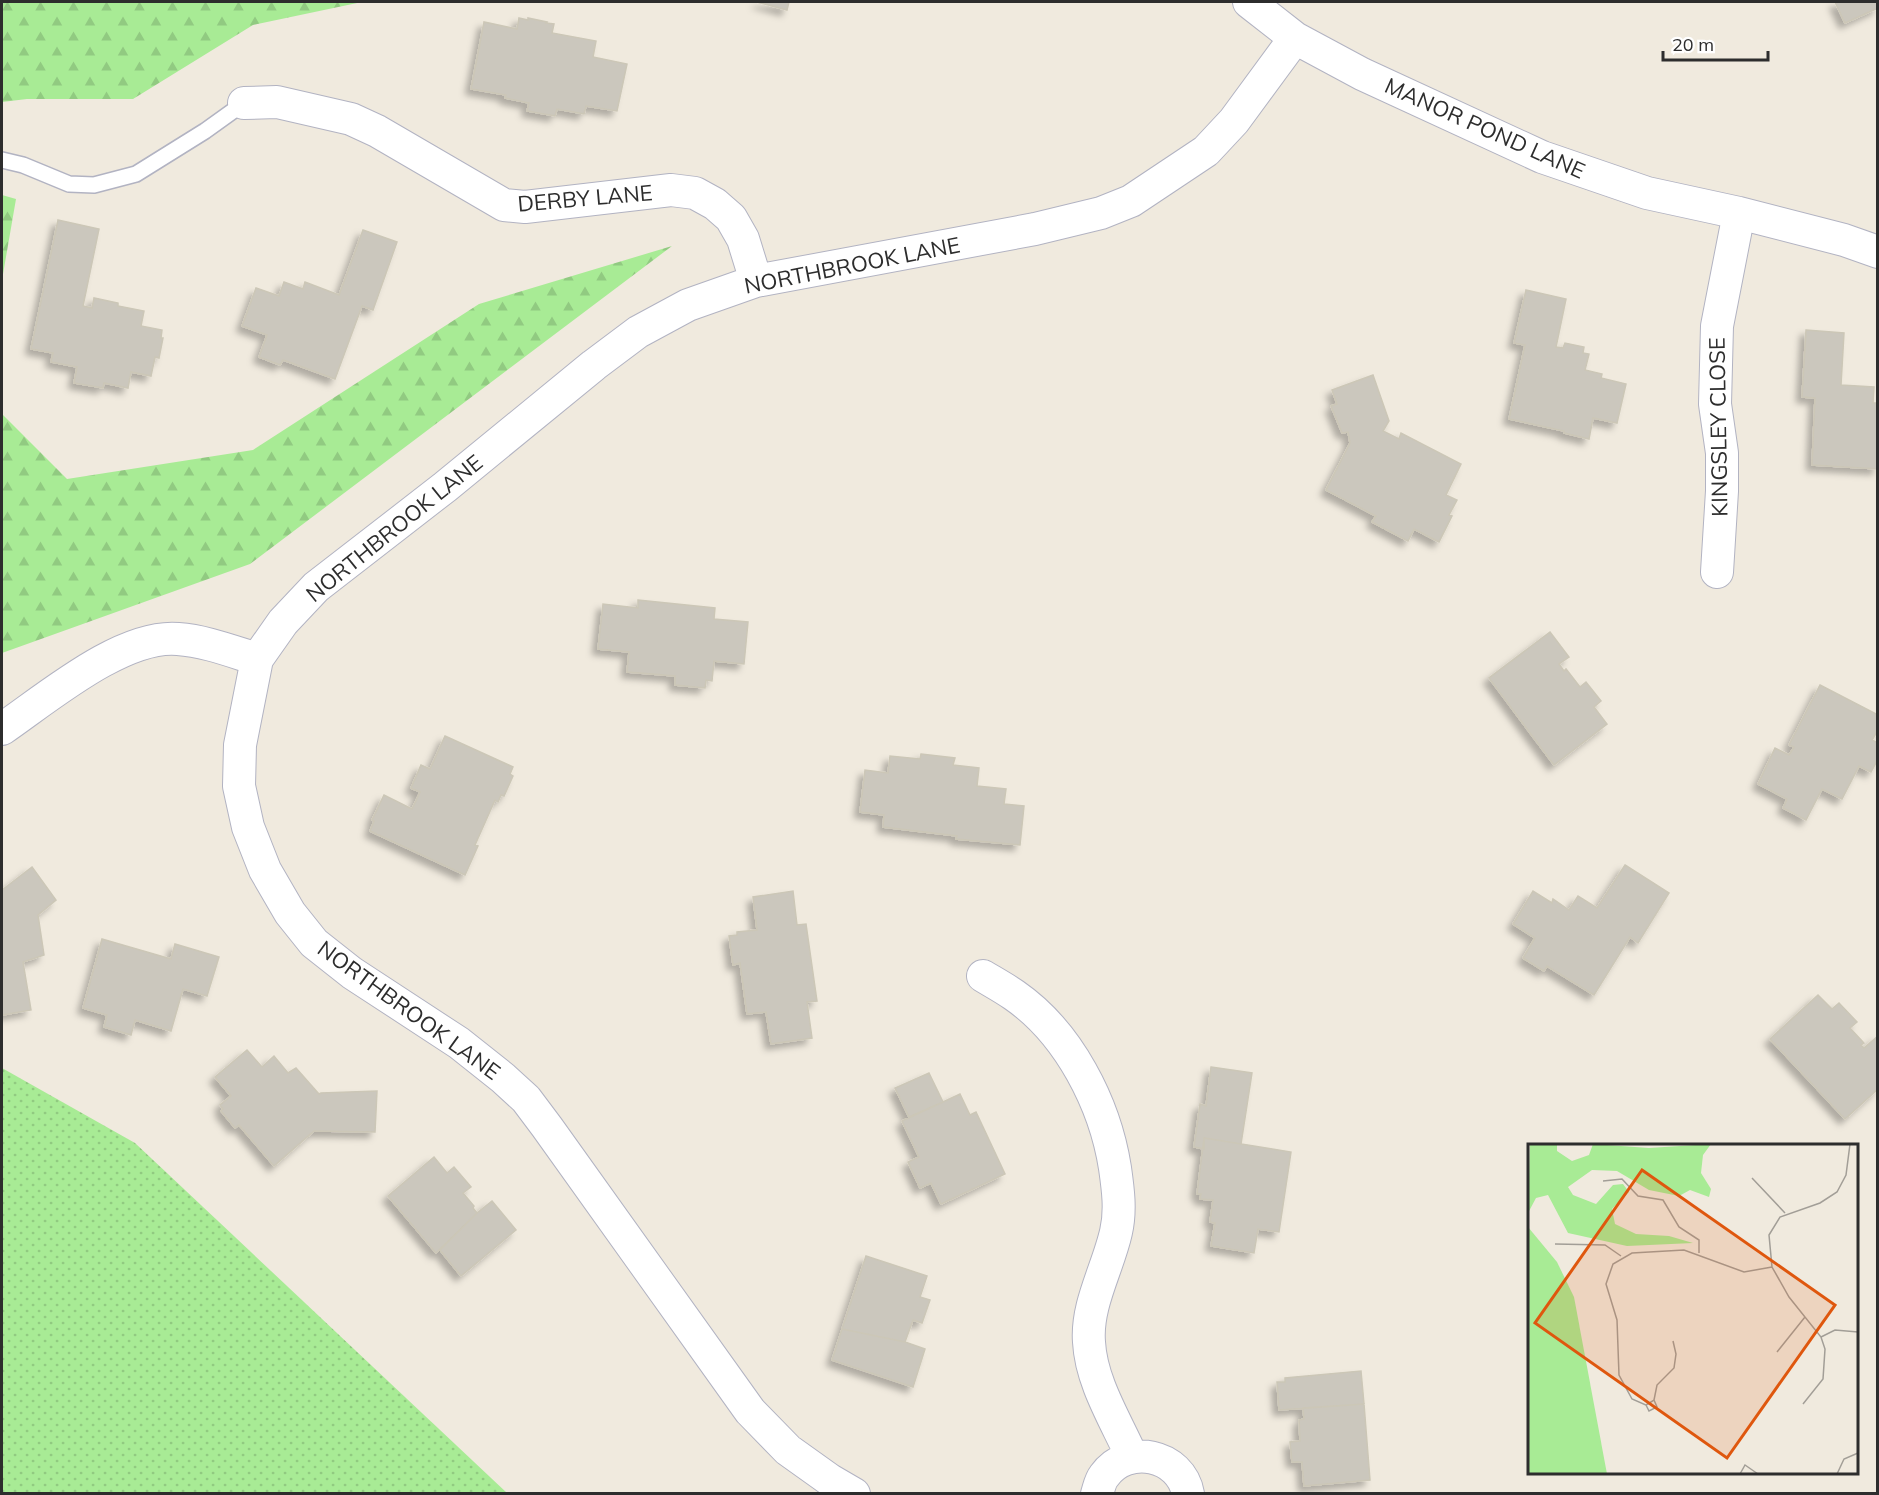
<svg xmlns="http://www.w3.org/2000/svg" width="1879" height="1495" viewBox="0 0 1879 1495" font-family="Mulish,sans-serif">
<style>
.grass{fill:url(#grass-dots)}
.forest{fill:url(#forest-firs)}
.building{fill:#cbc7bd;stroke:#ccc7b7;stroke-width:1.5;filter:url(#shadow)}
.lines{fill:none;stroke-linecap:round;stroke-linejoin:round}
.service-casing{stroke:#b2b3c2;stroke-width:18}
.minor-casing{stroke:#b2b3c2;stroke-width:34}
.service{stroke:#fff;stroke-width:15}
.minor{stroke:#fff;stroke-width:32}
.labels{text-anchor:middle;stroke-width:6;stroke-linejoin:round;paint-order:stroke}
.street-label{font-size:22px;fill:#2d2d2d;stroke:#fff}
.inset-road{fill:none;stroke:#a29e97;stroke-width:1.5}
.view{fill:#df570e;fill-opacity:0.15;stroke:#df570e;stroke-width:3}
.inset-edge{fill:none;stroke:#2d2d2d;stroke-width:3}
</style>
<defs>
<pattern id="grass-dots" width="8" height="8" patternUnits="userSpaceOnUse" patternTransform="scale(1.5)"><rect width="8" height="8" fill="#a8eb95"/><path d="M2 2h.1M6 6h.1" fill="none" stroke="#91ca81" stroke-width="1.8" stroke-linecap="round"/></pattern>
<pattern id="forest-firs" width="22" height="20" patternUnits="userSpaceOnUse" patternTransform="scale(1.5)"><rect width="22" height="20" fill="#a8eb95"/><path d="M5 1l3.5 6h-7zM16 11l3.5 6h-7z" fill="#91ca81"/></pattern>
<filter id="shadow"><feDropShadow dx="-5.5" dy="5.5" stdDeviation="3" flood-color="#0004"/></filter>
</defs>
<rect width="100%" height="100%" fill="#f0eade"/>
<path class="grass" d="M 2,1068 L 135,1143 L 507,1493 L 2,1493 Z"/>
<path class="forest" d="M 2,2 L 362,2 L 253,25 L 133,99 L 27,99 L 2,102 Z
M 2,195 L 16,199 L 2,280 Z
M 672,246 L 250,564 L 2,653 L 2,414 L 67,479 L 253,450 L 479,304 Z"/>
<path class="building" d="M 757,2 L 789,2 L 787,10 Z
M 1835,2 L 1878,2 L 1878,8 L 1845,23 Z
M 519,18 L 528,20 L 528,18 L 547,22 L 546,23 L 554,24 L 552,33 L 596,41 L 593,57 L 627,64 L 617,111 L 586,106 L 584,114 L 557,109 L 555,116 L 527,111 L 529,103 L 505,98 L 506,95 L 471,89 L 484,22 L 517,29 Z
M 58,220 L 99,229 L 83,306 L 92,308 L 94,298 L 118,303 L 118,306 L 144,311 L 141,326 L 162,330 L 161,338 L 163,338 L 159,358 L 155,357 L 151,376 L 131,372 L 128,388 L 104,383 L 103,388 L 74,383 L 77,367 L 51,362 L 53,353 L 31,349 Z
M 363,230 L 397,242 L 373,310 L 362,306 L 335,379 L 283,360 L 280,365 L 259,357 L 267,335 L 242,326 L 256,288 L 279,296 L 284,282 L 303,289 L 305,282 L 339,295 Z
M 1526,290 L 1566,299 L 1556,347 L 1563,348 L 1565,343 L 1584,347 L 1583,353 L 1589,354 L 1585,370 L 1602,374 L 1601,378 L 1626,384 L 1617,423 L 1593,418 L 1589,439 L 1564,433 L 1564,431 L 1509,419 L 1525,345 L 1514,343 Z
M 1806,330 L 1844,333 L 1841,385 L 1874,387 L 1873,403 L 1878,403 L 1878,469 L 1812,465 L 1815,398 L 1802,397 Z
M 1373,375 L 1389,421 L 1383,431 L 1399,439 L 1401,433 L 1461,464 L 1446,495 L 1457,500 L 1449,515 L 1452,516 L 1439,542 L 1414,529 L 1408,541 L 1372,522 L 1376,516 L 1326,490 L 1350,443 L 1348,432 L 1342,433 L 1331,406 L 1337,404 L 1332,390 Z
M 638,600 L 715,608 L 714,619 L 748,622 L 744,664 L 714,661 L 712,681 L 706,680 L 705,688 L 675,685 L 675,676 L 627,672 L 629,652 L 598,649 L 603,604 L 638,608 Z
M 1550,632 L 1569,657 L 1559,664 L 1564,671 L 1566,669 L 1580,687 L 1586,682 L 1601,701 L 1594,707 L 1607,724 L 1554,765 L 1489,678 Z
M 1820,685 L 1878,715 L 1878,730 L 1872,740 L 1878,743 L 1878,759 L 1871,772 L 1859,766 L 1842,799 L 1822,789 L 1806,820 L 1783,808 L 1787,799 L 1758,784 L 1775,748 L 1789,755 L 1794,747 L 1789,745 Z
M 445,736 L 513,767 L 510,774 L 513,776 L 504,796 L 501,795 L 498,802 L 495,800 L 475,845 L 478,846 L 465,875 L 370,831 L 374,821 L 372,820 L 384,795 L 412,809 L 420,792 L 411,788 L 421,765 L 430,769 Z
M 921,754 L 955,758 L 953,765 L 979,768 L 977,786 L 1006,789 L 1004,804 L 1024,806 L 1020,845 L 956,839 L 957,836 L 883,827 L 884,815 L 860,812 L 865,770 L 888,773 L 890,756 L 920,759 Z
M 1625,865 L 1669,893 L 1638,943 L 1630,937 L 1594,995 L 1547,966 L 1544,971 L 1523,958 L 1535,938 L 1513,924 L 1533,891 L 1552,903 L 1553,899 L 1569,910 L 1578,896 L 1597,908 Z
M 32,867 L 56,900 L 38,915 L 44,955 L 23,962 L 31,1010 L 2,1015 L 2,890 Z
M 793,891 L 797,925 L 806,924 L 817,1001 L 807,1002 L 812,1038 L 771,1044 L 766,1012 L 747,1014 L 740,963 L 733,965 L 729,936 L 737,935 L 737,932 L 757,930 L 753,897 Z
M 102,939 L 171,959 L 175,944 L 219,957 L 207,996 L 183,989 L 171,1031 L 135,1020 L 131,1035 L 104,1027 L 107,1015 L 83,1008 Z
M 1818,995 L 1832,1009 L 1839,1003 L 1857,1022 L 1850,1028 L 1864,1043 L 1861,1045 L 1864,1048 L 1878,1036 L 1878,1089 L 1845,1119 L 1770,1039 Z
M 247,1050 L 262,1067 L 274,1056 L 288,1073 L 296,1068 L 319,1094 L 321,1093 L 377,1091 L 375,1132 L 314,1131 L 274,1166 L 239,1125 L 235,1128 L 221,1111 L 223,1109 L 220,1105 L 231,1096 L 215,1077 Z
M 1211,1067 L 1252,1073 L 1241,1144 L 1204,1138 L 1204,1149 L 1194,1147 L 1200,1104 L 1206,1106 Z
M 929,1073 L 943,1102 L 909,1117 L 895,1088 Z
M 960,1094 L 970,1115 L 976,1112 L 1005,1174 L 941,1204 L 931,1183 L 920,1188 L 908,1162 L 919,1157 L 902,1121 Z
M 1204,1138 L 1291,1152 L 1279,1232 L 1258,1229 L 1254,1253 L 1211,1246 L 1215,1223 L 1210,1222 L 1213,1200 L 1200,1199 L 1201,1194 L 1197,1194 Z
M 434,1157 L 447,1173 L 454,1167 L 471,1187 L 463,1193 L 474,1206 L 473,1208 L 477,1213 L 436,1253 L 388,1196 Z
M 492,1201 L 516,1230 L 461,1276 L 440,1250 L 477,1213 Z
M 866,1256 L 927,1276 L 920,1297 L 930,1300 L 922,1323 L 913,1320 L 905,1342 L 842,1329 Z
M 842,1329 L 905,1342 L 925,1349 L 913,1387 L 832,1360 Z
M 1361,1371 L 1364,1404 L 1279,1410 L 1277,1382 L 1285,1382 L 1285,1378 Z
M 1364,1404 L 1370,1480 L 1304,1486 L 1302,1462 L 1292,1462 L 1290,1442 L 1300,1441 L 1299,1420 L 1304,1419 L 1303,1408 Z"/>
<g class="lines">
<g class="service-casing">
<path id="service" d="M 2,160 L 23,165 L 69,184 L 94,185 L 136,174 L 205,131 L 244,103"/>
</g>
<g class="minor-casing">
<path id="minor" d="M 1249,2 L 1295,38 L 1362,74 L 1542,157 L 1647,193 L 1739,213 L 1844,240 L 1878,252
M 244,103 L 277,102 L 351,119 L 377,131 L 504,205 L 525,207 L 671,190 L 695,193 L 715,204 L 731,218 L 743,239 L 756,281
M 1717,572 L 1722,491 L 1722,453 L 1715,404 L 1717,326 L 1739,213
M 2,729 C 46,699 122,634 178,639 C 205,641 231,651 257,659
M 983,976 C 993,982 1004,988 1014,995 C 1069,1033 1105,1104 1115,1168 C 1118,1189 1121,1211 1116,1232 C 1108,1268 1086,1305 1089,1342 C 1091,1382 1116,1421 1132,1457
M 854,1494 L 830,1480 L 788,1450 L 750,1411 L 547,1127 L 526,1099 L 503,1078 L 459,1043 L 352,973 L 314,943 L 290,913 L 265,870 L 248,827 L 239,786 L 240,745 L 257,659 L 283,622 L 316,587 L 445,487 L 594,365 L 638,332 L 688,305 L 756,281 L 1035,229 L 1101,213 L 1131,201 L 1206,151 L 1234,121 L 1295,38
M 1097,1494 C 1099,1488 1100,1481 1104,1476 C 1127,1443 1181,1454 1188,1494"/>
</g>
<use href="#service" class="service"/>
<use href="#minor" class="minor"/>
</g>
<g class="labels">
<g class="street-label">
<text transform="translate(1485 128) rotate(24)" y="8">MANOR POND LANE</text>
<text transform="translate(585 198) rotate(-5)" y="8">DERBY LANE</text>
<text transform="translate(852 265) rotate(-11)" y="8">NORTHBROOK LANE</text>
<text transform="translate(1718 427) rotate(-91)" y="8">KINGSLEY CLOSE</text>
<text transform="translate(394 528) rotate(-39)" y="8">NORTHBROOK LANE</text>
<text transform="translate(409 1010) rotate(36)" y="8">NORTHBROOK LANE</text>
</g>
</g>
<g transform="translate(1528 1144)">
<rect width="330" height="330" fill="#f0eade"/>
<path d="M 0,83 L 29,118 L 46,153 L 79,330 L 0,330 Z" fill="#a8eb95"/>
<path d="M 2,0 L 29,0 L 29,7 L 44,17 L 61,11 L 65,0 L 121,4 L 183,0 L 175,11 L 173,29 L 183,45 L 181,53 L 162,46 L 151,52 L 121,46 L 89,27 L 64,26 L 40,43 L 45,51 L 68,60 L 85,41 L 95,40 L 101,48 L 84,65 L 87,80 L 108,90 L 141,92 L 165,99 L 99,102 L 40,89 L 20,51 L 8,54 L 0,69 Z" fill="#a8eb95"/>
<path class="inset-road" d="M 224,34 L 257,69M 75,37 L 94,35 L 110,52 L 135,56 L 151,83 L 171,96 L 171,109M 27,100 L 77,101 L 93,112M 293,193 L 307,186 L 330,188M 249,208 L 277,173M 126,256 L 129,241 L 146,224 L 148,210 L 145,197M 275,260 L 295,235 L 297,205 L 293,193 L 261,153 L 244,123 L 241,91 L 252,73 L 292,59 L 309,48 L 318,31 L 322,0M 118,261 L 126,256 L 129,263 L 121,267 L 118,261 L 104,255 L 91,231 L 89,176 L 78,140 L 85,120 L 104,109 L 156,106 L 216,128 L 244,123M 212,330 L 217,321 L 230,330M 309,330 L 316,315 L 330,309"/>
<path class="view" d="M 114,26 L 307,161 L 199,314 L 7,179 Z"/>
<rect width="330" height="330" class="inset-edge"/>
</g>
<rect width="1879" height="1495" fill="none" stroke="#2d2d2d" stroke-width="6"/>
<path d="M1663 51v9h105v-9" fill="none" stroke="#2d2d2d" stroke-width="3"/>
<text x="1672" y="51" font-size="18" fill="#2d2d2d" stroke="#ffffff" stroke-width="4.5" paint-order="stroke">20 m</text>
</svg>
